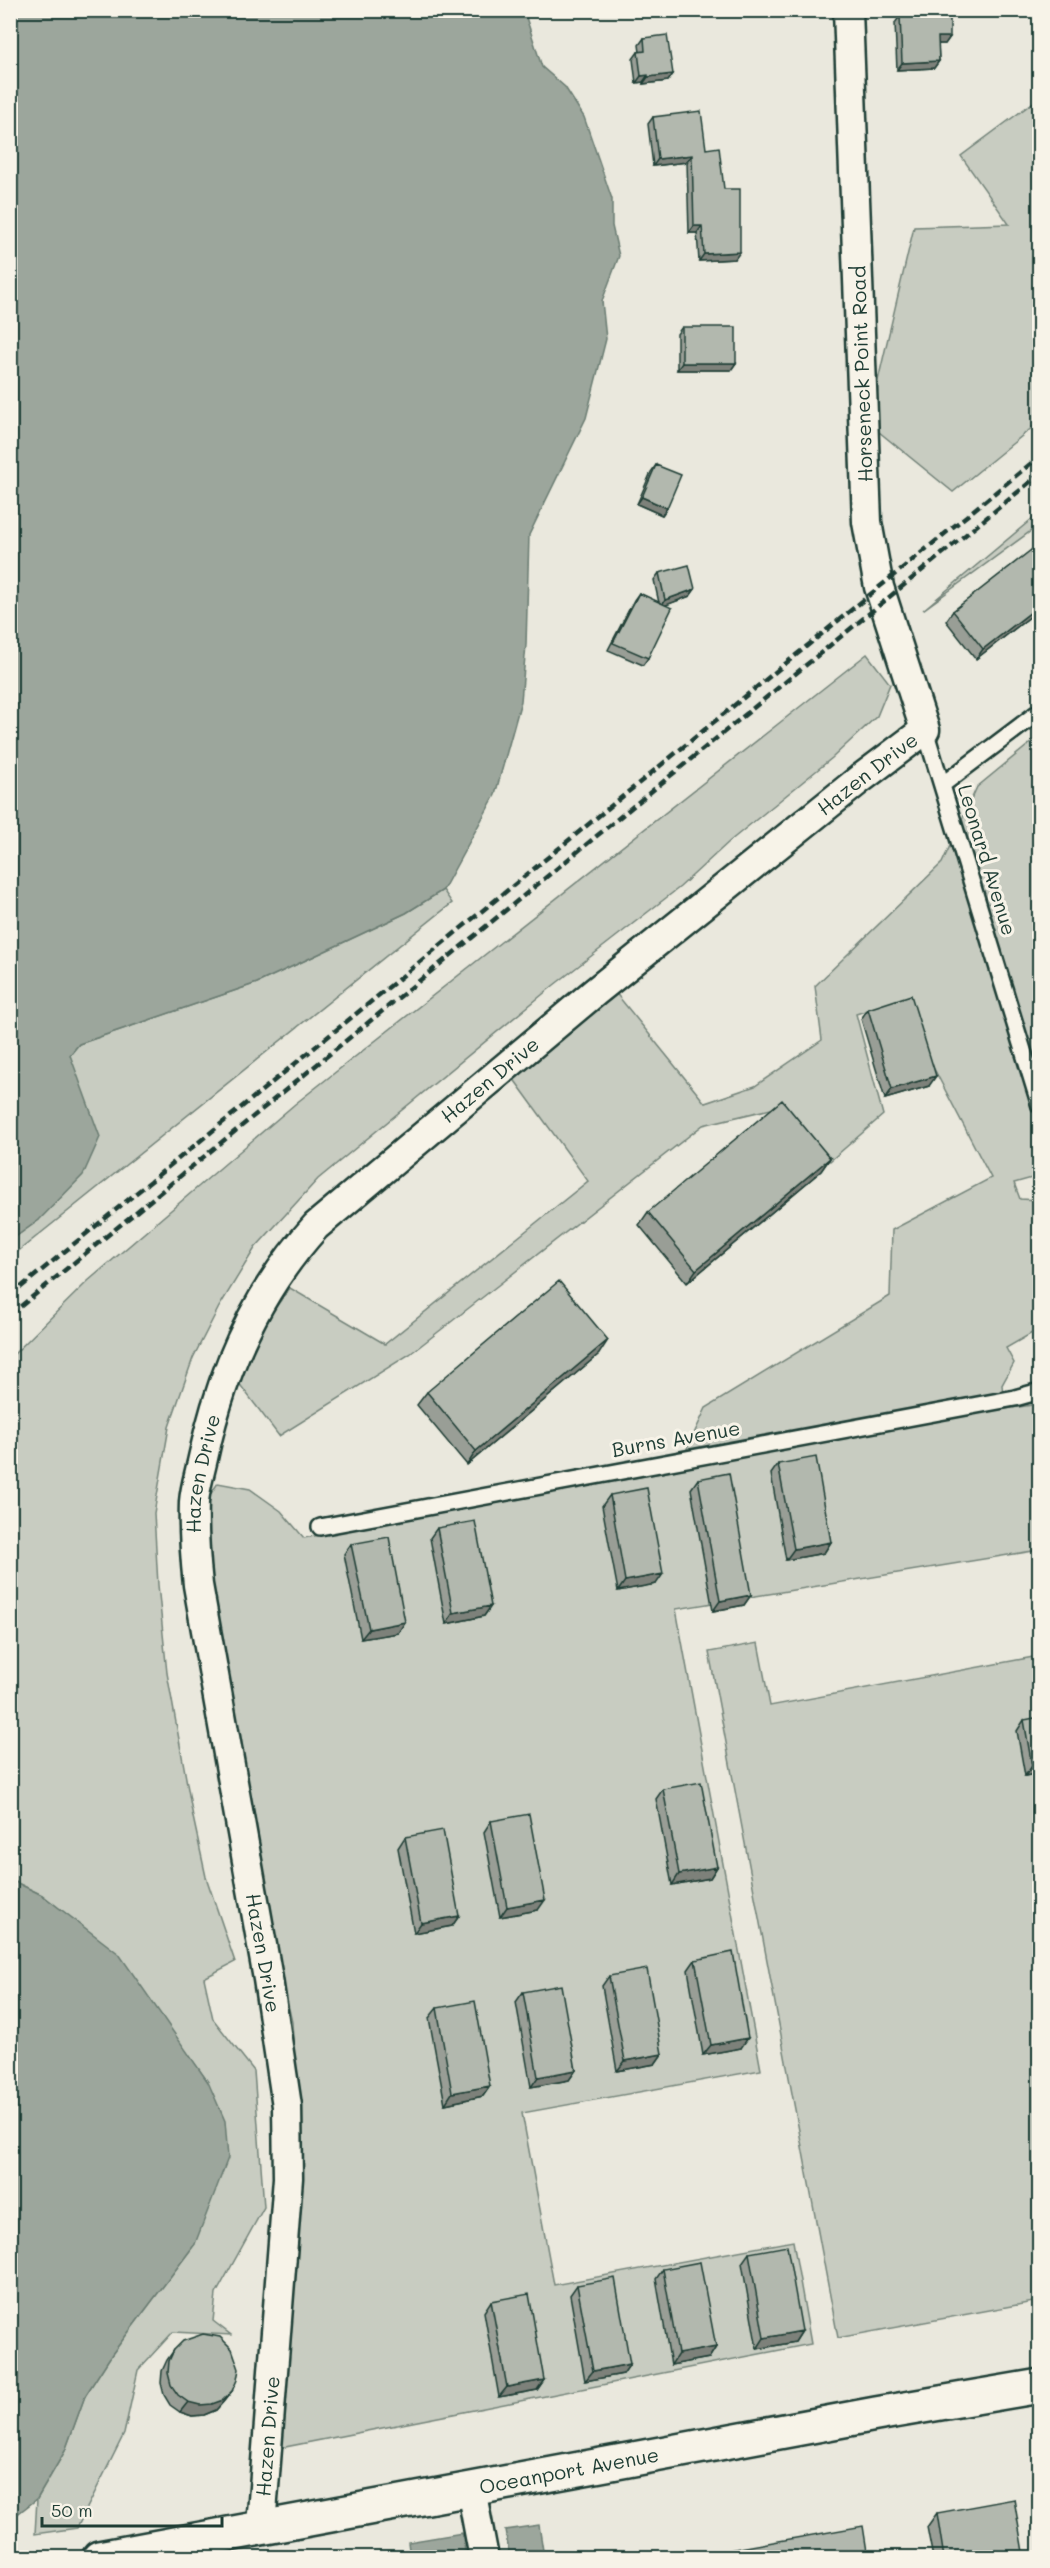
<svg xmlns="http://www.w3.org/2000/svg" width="1050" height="2568" viewBox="0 0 1050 2568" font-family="Mali,sans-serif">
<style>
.green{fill:#c8ccc1;stroke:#74847a;stroke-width:1.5}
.water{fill:#9ca69c;stroke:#6a7c72;stroke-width:1.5}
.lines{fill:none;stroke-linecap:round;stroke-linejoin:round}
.lane-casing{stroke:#1f3d34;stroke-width:20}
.street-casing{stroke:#1f3d34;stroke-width:33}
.secondary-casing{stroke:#1f3d34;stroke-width:38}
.lane{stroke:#f7f3e8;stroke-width:15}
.street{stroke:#f7f3e8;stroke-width:28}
.secondary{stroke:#f7f3e8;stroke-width:33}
.rail{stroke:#1f3d34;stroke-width:4.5;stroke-dasharray:9 4.5;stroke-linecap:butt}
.wall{fill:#999e96;stroke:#1f3d34;stroke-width:1.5}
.shaded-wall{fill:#7d817a;stroke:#1f3d34;stroke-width:1.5}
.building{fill:#b2b8ae;stroke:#1f3d34;stroke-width:1.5}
.labels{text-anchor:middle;stroke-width:6;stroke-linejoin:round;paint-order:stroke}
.street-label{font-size:20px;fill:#1f3d34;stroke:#f7f3e8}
</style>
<rect width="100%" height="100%" fill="#eae8dd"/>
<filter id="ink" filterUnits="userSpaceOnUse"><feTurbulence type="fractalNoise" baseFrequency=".0167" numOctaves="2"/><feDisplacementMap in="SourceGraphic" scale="12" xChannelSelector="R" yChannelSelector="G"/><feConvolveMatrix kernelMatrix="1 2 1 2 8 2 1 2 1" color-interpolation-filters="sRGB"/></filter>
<g filter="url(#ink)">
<path class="green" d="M 1039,98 L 1039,422 L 953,492 L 868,423 L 914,227 L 1009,224 L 961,156 Z
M 1039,513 L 1039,525 L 923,610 Z
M 867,654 L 890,684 L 877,716 L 832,758 L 730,841 L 680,887 L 554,985 L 318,1179 L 255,1248 L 219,1307 L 193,1358 L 169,1427 L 154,1513 L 158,1585 L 167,1673 L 193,1817 L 206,1877 L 235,1962 L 204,1978 L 213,2019 L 254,2071 L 264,2207 L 216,2294 L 213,2321 L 231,2335 L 173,2332 L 138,2370 L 124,2434 L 77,2528 L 35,2534 L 37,2499 L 65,2451 L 85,2396 L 112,2354 L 195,2244 L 208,2082 L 167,2025 L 62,1911 L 42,1895 L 11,1880 L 11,1357 L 88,1281 L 295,1104 Z
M 1039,736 L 1039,1176 L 1014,1183 L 1020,1199 L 1039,1200 L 1039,1329 L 1006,1348 L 1014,1363 L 1002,1385 L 1005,1409 L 1039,1404 L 1039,1550 L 676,1609 L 761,2070 L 522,2113 L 554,2285 L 793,2241 L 811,2344 L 280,2448 L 301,2178 L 292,2022 L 279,1965 L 207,1567 L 203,1505 L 218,1483 L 250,1489 L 281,1511 L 304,1538 L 677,1470 L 706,1408 L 890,1296 L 892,1230 L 991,1178 L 919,1040 L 905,998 L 856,1014 L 883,1115 L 830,1161 L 779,1107 L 703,1125 L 410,1354 L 279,1436 L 238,1382 L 257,1332 L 290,1288 L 385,1344 L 588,1181 L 513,1078 L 615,992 L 705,1103 L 755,1086 L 822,1040 L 815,986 L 942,863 L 977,787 Z
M 443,890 L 452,903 L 11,1257 L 11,1240 L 39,1220 L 70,1055 L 79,1044 L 257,983 L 406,913 Z
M 758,1643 L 770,1706 L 1039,1656 L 1039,2301 L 838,2338 L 709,1652 Z"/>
<path class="water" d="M 11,10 L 524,11 L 542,67 L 565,87 L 584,117 L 612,199 L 612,226 L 619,256 L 602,301 L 606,339 L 586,418 L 529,535 L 526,645 L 521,701 L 495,795 L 443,890 L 406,913 L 257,983 L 79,1044 L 70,1055 L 100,1137 L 83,1175 L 39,1220 L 11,1240 Z
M 11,1880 L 42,1895 L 119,1954 L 208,2082 L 225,2121 L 228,2158 L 195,2244 L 112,2354 L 85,2396 L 65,2451 L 37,2499 L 11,2519 Z
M 539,2525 L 544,2557 L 510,2557 L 505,2530 Z
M 462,2533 L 466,2557 L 410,2557 L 408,2542 Z"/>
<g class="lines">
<g class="lane-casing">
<path id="lane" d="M 925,730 L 1040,1106
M 942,785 L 1040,711
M 320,1527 L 1015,1398 L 1040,1391"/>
</g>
<g class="street-casing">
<g id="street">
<path d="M 471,2489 L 484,2558"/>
<path id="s1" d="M 261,2526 L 288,2178 L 287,2106 L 268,1979 L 198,1585 C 195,1557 193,1530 194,1502 C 195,1488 200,1472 203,1458 C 221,1372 257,1291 316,1226 L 595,992 L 860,779 L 925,730 L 879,587 L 867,522 L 848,10"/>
</g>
</g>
<g class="secondary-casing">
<g id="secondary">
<path id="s2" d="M 99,2558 L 876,2414 L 1040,2386"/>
</g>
</g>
<use href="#lane" class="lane"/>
<use href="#street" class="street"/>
<use href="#secondary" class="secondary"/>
<path class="rail" d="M 10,1296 L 1040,456
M 10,1315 L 1040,474"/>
</g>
<path class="wall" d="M 900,16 L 937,18 L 950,37 L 945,44 L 938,44 L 939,61 L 934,68 L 897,70 L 895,23 Z
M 644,38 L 673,74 L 668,81 L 643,84 L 643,82 L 636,83 L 633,59 L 638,52 L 640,52 L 639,45 Z
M 653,117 L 706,149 L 724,189 L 735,259 L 699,261 L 697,233 L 689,233 L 687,162 L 653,166 L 648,124 Z
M 682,327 L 736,363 L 731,370 L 677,370 L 677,334 Z
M 656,465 L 667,508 L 662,515 L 637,504 L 651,472 Z
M 659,573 L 695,589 L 690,596 L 665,605 L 648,658 L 643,665 L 608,650 L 634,600 L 639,593 L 659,603 L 654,580 Z
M 1040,609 L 976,659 L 946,621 L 953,611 Z
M 868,1009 L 929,1086 L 885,1099 L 861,1019 Z
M 830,1158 L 821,1171 L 687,1283 L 639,1225 L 648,1212 Z
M 599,1354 L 467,1465 L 417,1405 L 427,1392 Z
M 778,1464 L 831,1542 L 824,1553 L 786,1560 L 771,1474 Z
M 698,1479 L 751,1595 L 744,1605 L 713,1611 L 691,1489 Z
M 610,1495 L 656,1584 L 618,1591 L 602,1506 Z
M 437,1528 L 491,1606 L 484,1616 L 446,1624 L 430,1538 Z
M 351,1544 L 398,1633 L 361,1639 L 344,1554 Z
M 1024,1720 L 1040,1773 L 1025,1776 L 1017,1731 Z
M 663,1789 L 717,1867 L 710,1878 L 672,1885 L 656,1799 Z
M 491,1821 L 538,1910 L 500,1917 L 484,1832 Z
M 405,1837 L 459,1916 L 452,1926 L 414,1933 L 398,1848 Z
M 695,1960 L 741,2048 L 703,2055 L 688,1970 Z
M 609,1976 L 662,2054 L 655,2064 L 617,2071 L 602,1986 Z
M 523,1992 L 576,2070 L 569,2080 L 531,2087 L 516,2002 Z
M 437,2008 L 490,2086 L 483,2096 L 445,2104 L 429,2018 Z
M 749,2253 L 802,2331 L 795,2342 L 757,2349 L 742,2263 Z
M 663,2269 L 716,2347 L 709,2358 L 671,2365 L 656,2279 Z
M 577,2285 L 630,2364 L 623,2374 L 585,2381 L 570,2295 Z
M 491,2301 L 544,2380 L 537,2390 L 499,2397 L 484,2312 Z
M 174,2350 L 232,2391 L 224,2401 L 216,2410 L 204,2415 L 192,2416 L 180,2412 L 170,2405 L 164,2395 L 161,2383 L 162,2371 L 167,2360 Z
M 937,2513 L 1024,2558 L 933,2558 L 927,2527 Z"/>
<path class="shaded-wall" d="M 938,37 L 950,37 L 945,44 L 933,44 Z
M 939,61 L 934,68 L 897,70 L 902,63 Z
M 673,74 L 668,81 L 643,84 L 648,77 Z
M 648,75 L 643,82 L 636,83 L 641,76 Z
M 692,155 L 687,162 L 653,166 L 658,159 Z
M 694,226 L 702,226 L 697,233 L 689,233 Z
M 740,252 L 735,259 L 699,261 L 704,254 Z
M 682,363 L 736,363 L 731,370 L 677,370 Z
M 642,497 L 667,508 L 662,515 L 637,504 Z
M 695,589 L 690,596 L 661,607 L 665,600 Z
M 1040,605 L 1040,609 L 976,659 L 983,649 Z
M 936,1076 L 929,1086 L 885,1099 L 892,1089 Z
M 830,1158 L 821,1171 L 687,1283 L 696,1270 Z
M 608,1340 L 599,1354 L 467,1465 L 476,1451 Z
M 831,1542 L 824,1553 L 786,1560 L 794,1549 Z
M 663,1574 L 656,1584 L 618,1591 L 625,1581 Z
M 751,1595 L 744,1605 L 713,1611 L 720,1601 Z
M 491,1606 L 484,1616 L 446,1624 L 453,1613 Z
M 405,1622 L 398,1633 L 361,1639 L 369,1629 Z
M 1040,1764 L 1040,1773 L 1025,1776 L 1032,1766 Z
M 717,1867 L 710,1878 L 672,1885 L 679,1874 Z
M 545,1900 L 538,1910 L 500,1917 L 507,1907 Z
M 459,1916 L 452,1926 L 414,1933 L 421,1923 Z
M 748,2038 L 741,2048 L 703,2055 L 711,2045 Z
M 662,2054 L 655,2064 L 617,2071 L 625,2061 Z
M 576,2070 L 569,2080 L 531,2087 L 538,2077 Z
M 490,2086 L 483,2096 L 445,2104 L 452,2093 Z
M 802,2331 L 795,2342 L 757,2349 L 764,2338 Z
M 716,2347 L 709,2358 L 671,2365 L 678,2354 Z
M 630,2364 L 623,2374 L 585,2381 L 593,2371 Z
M 544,2380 L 537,2390 L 499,2397 L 507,2387 Z
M 232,2391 L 224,2401 L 216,2410 L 204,2415 L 192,2416 L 180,2412 L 188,2402 Z"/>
<path class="building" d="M 930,14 L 937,16 L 937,18 L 950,18 L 950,37 L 938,37 L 939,61 L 902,63 L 900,16 Z
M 667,35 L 673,74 L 648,77 L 648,75 L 641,76 L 638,52 L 645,51 L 644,38 Z
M 701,111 L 706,149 L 719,147 L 724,189 L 740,189 L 740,252 L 704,254 L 702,226 L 694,226 L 692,155 L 658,159 L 653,117 Z
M 682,327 L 736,327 L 736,363 L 682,363 Z
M 656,465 L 681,475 L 667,508 L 642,497 Z
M 1040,543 L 1040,605 L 983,649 L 953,611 Z
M 689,565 L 695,589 L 665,600 L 659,573 Z
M 639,593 L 672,608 L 648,658 L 613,643 Z
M 911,995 L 936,1076 L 892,1089 L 868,1009 Z
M 782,1100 L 830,1158 L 696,1270 L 648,1212 Z
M 559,1281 L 608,1340 L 476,1451 L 427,1392 Z
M 816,1457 L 831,1542 L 794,1549 L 778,1464 Z
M 729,1473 L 751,1595 L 720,1601 L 698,1479 Z
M 647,1488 L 663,1574 L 625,1581 L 610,1495 Z
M 475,1521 L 491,1606 L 453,1613 L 437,1528 Z
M 389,1537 L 405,1622 L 369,1629 L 351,1544 Z
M 1040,1717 L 1040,1764 L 1032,1766 L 1024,1720 Z
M 701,1782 L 717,1867 L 679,1874 L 663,1789 Z
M 529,1814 L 545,1900 L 507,1907 L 491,1821 Z
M 443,1830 L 459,1916 L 421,1923 L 405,1837 Z
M 733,1952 L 748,2038 L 711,2045 L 695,1960 Z
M 647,1969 L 662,2054 L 625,2061 L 609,1976 Z
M 561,1985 L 576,2070 L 538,2077 L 523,1992 Z
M 475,2001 L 490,2086 L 452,2093 L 437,2008 Z
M 787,2246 L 802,2331 L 764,2338 L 749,2253 Z
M 700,2262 L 716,2347 L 678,2354 L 663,2269 Z
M 615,2278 L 630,2364 L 593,2371 L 577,2285 Z
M 529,2294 L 544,2380 L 507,2387 L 491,2301 Z
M 203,2334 L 220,2337 L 232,2349 L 239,2369 L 237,2380 L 232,2391 L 223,2400 L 212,2404 L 200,2405 L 188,2402 L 178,2395 L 171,2385 L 168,2373 L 169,2361 L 174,2350 L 183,2341 Z
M 1014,2499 L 1024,2558 L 944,2558 L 937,2513 Z
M 863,2526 L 868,2558 L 684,2558 Z"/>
</g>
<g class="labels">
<g class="street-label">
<text transform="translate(862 374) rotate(-92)" y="7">Horseneck Point Road</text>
<text dy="7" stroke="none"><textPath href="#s1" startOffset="2052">Hazen Drive</textPath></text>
<text transform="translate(987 860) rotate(73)" y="7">Leonard Avenue</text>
<text dy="7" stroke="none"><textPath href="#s1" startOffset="1566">Hazen Drive</textPath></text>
<text transform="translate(676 1439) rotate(-10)" y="7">Burns Avenue</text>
<text dy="7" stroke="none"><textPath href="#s1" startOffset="1062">Hazen Drive</textPath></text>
<text transform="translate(263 1953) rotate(80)" y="7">Hazen Drive</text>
<text dy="7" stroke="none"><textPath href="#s1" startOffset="90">Hazen Drive</textPath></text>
<text dy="7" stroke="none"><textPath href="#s2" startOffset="478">Oceanport Avenue</textPath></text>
</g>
</g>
<rect width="1050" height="2568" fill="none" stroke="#f7f3e8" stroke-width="36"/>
<rect x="18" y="18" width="1014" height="2532" fill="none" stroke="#1f3d34" stroke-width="2" filter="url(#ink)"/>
<path d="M42 2517v9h180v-9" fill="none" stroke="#1f3d34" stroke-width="3"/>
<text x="51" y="2517" font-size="18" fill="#1f3d34" stroke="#f7f3e8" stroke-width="4.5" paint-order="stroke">50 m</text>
</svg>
